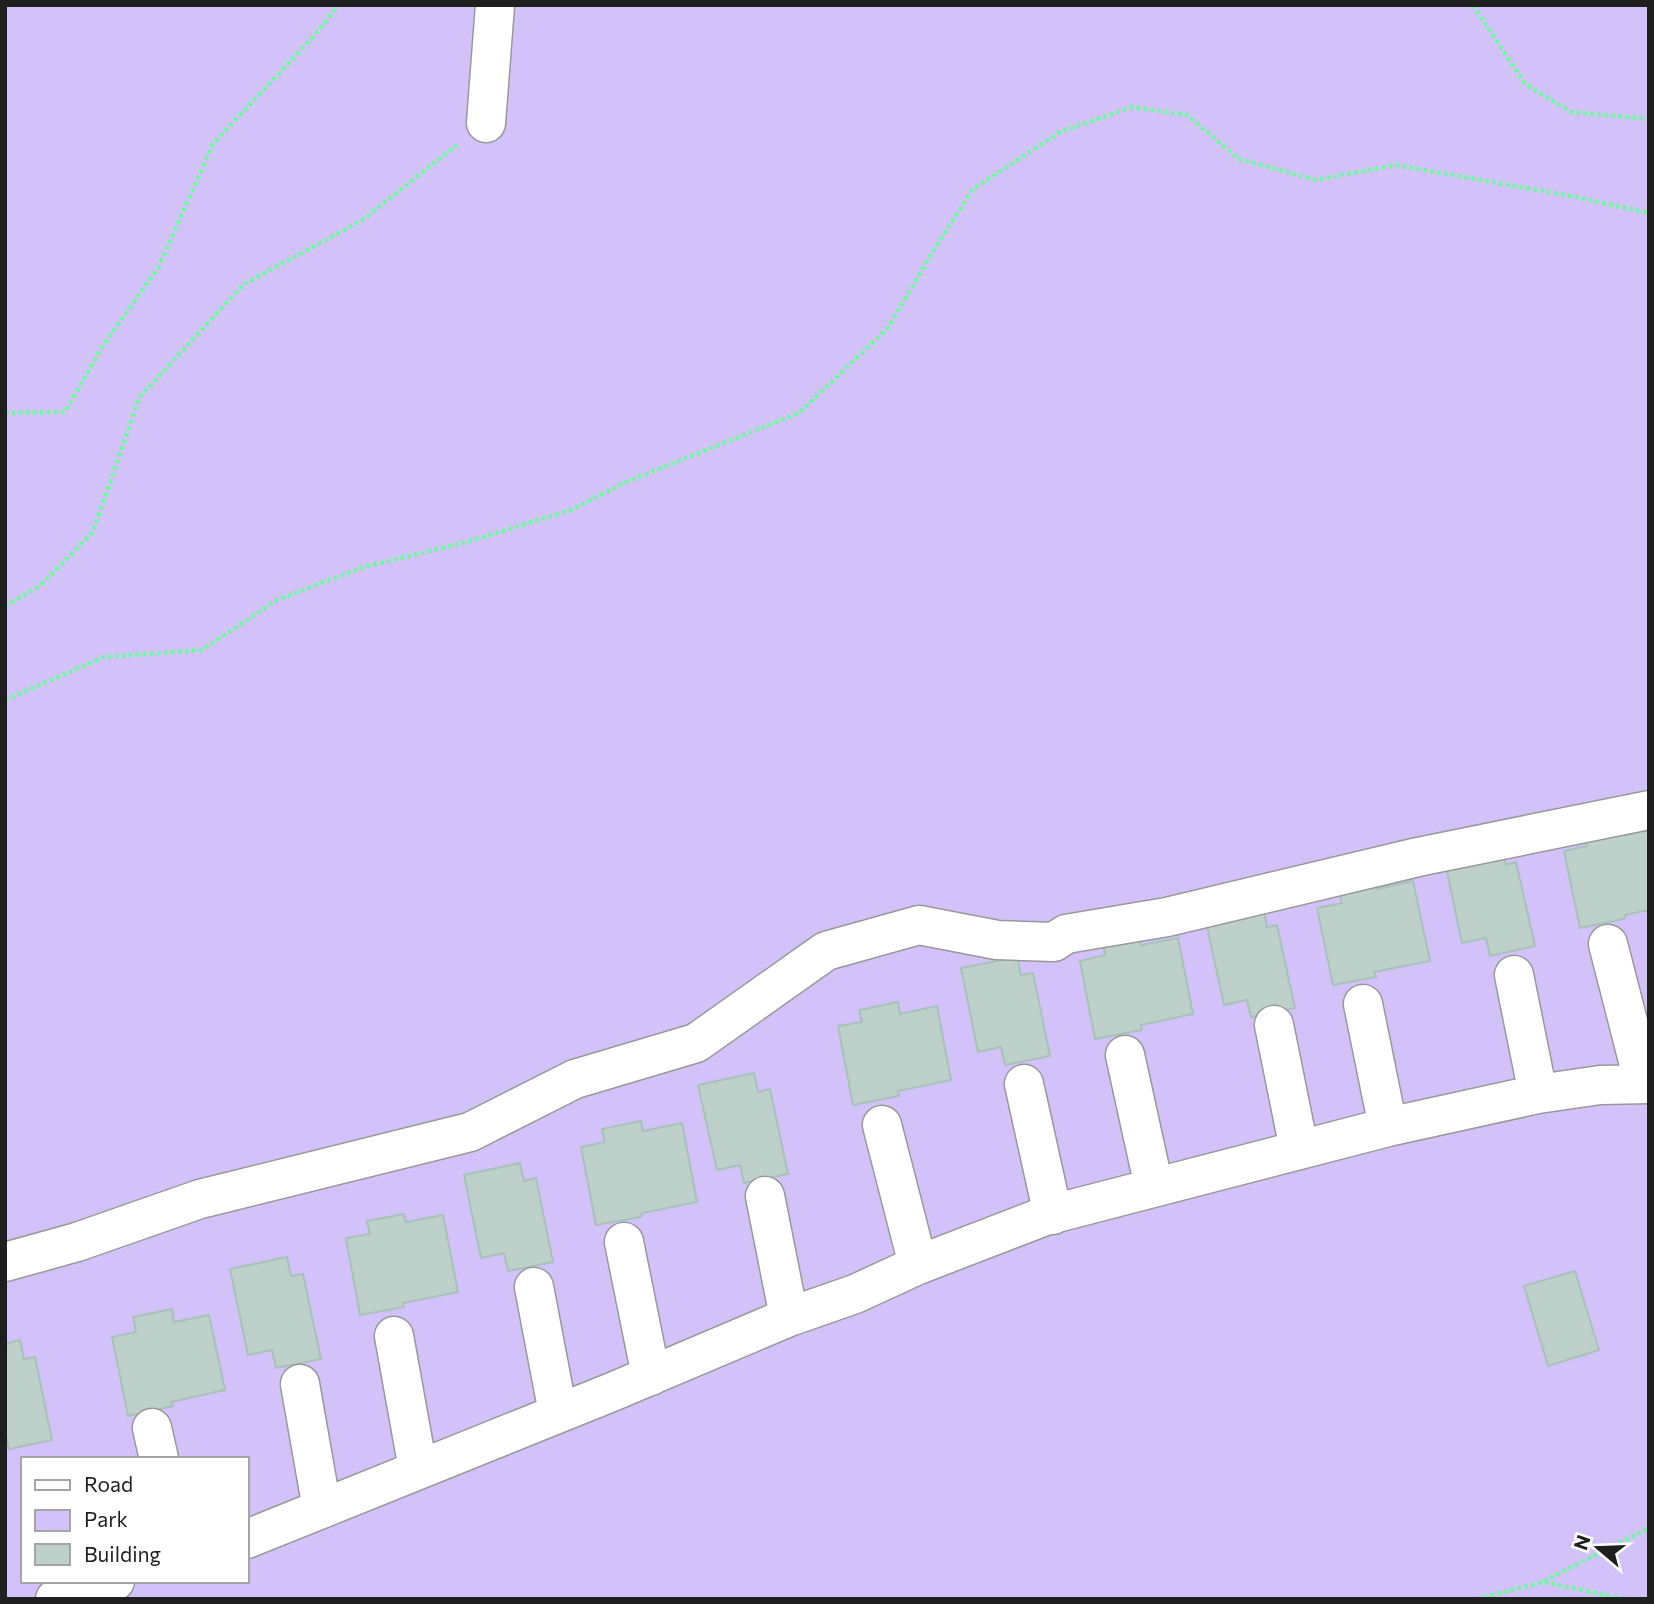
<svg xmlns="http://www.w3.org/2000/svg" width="1654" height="1604" viewBox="0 0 1654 1604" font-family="Commissioner,sans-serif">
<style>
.park{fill:#d3c2fa;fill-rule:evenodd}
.building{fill:#bed0ca;stroke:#a7c2b9;stroke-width:2}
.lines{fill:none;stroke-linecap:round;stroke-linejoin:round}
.minor-casing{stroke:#999;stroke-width:41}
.path{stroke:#6bfc9a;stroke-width:4.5;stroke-dasharray:3.5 3.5;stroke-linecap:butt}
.minor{stroke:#fff;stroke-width:38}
</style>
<rect width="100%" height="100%" fill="#e5f0ef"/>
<path class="park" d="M 5,5 L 1649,5 L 1649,1599 L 5,1599 ZM 23,1459 L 247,1459 L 247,1581 L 23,1581 Z"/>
<path class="building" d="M 1624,824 L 1626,835 L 1649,830 L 1649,910 L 1625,915 L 1624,919 L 1580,928 L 1564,851 L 1587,846 L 1583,833 Z
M 1501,845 L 1506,865 L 1516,862 L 1535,946 L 1490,956 L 1486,938 L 1462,943 L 1444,857 Z
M 1375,881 L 1377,889 L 1413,881 L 1430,961 L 1374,972 L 1376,977 L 1333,985 L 1317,908 L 1342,903 L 1339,888 Z
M 1263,905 L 1267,927 L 1277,925 L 1295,1008 L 1251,1017 L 1247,1000 L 1224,1005 L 1205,917 Z
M 1139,935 L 1141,945 L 1178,938 L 1193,1014 L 1141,1025 L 1142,1030 L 1095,1039 L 1080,961 L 1105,955 L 1103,942 Z
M 1017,957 L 1021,975 L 1033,973 L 1050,1056 L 1005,1065 L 1001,1047 L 978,1052 L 961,968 Z
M 898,1002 L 900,1014 L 937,1006 L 951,1080 L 898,1091 L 899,1096 L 853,1105 L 838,1026 L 862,1022 L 859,1010 Z
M 754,1073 L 758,1092 L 770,1089 L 788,1174 L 744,1183 L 740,1165 L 717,1170 L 698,1085 Z
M 641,1121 L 643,1131 L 682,1123 L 697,1202 L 642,1213 L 641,1217 L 596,1225 L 581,1147 L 605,1142 L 602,1129 Z
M 520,1163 L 524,1181 L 536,1178 L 553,1262 L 508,1271 L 504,1253 L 481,1258 L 464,1175 Z
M 404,1214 L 406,1222 L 443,1215 L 458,1292 L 403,1303 L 404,1307 L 360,1315 L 346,1238 L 370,1234 L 367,1221 Z
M 287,1257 L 291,1276 L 303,1274 L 321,1359 L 276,1368 L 272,1350 L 248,1355 L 230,1269 Z
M 1575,1271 L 1599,1350 L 1548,1366 L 1524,1286 Z
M 172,1309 L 174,1322 L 209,1315 L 225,1390 L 171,1402 L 173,1406 L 128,1416 L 112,1337 L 136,1332 L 133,1317 Z
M 20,1340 L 24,1359 L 35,1357 L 52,1440 L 9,1449 L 5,1433 L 5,1344 Z"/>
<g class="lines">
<g class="minor-casing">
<path id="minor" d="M 486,123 L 495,5
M 1608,944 L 1644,1084
M 1514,975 L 1538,1094
M 1363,1004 L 1388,1127
M 1274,1025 L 1299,1149
M 1125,1055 L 1154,1187
M 1024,1084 L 1053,1215
M 882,1125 L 918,1265
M 765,1196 L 789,1317
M 624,1242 L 651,1376
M 5,1262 L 77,1242 L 200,1199 L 470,1132 L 575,1079 L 696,1043 L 826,951 L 919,925 L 997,940 L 1054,942 L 1066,934 L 1167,917 L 1418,857 L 1649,810
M 534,1287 L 558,1413
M 394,1336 L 418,1469
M 300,1384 L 322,1509
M 152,1428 L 159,1459
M 247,1539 L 612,1392 L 789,1317 L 855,1294 L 918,1265 L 1045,1216 L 1388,1127 L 1538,1094 L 1600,1085 L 1649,1084
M 55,1599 L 115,1581"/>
</g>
<path class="path" d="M 1473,5 L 1525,84 L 1571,112 L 1649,119
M 5,413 L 65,412 L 103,346 L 158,268 L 213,144 L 313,37 L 339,5
M 5,606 L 40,586 L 93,532 L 139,398 L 244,284 L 361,221 L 457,145
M 5,700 L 104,657 L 202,650 L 277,600 L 364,567 L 467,542 L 571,510 L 626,482 L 799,413 L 888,328 L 932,253 L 973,189 L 1060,132 L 1132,107 L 1187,115 L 1239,159 L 1316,180 L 1396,165 L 1576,197 L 1649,213
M 1544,1581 L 1649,1528
M 1477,1599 L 1543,1582 L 1625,1599"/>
<use href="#minor" class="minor"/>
</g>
<rect width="1654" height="1604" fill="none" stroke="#1f1f1f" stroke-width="14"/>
<rect x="21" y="1457" width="228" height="126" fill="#ffffff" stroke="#a5a5a5" stroke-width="2"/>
<rect x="35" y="1480" width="35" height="10" fill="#ffffff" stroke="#a5a5a5" stroke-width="2"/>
<text x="84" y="1492" font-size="21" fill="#1f1f1f">Road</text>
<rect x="35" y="1510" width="35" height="21" fill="#d3c2fa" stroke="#a5a5a5" stroke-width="2"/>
<text x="84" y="1527" font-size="21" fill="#1f1f1f">Park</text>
<rect x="35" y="1544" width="35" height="21" fill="#bed0ca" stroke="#a5a5a5" stroke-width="2"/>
<text x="84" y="1562" font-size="21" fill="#1f1f1f">Building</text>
<g transform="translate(1598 1548) rotate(289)" stroke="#ffffff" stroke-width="5" paint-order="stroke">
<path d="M0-5L12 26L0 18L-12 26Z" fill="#1f1f1f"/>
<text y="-10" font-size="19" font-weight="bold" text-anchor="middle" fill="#1f1f1f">N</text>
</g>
</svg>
